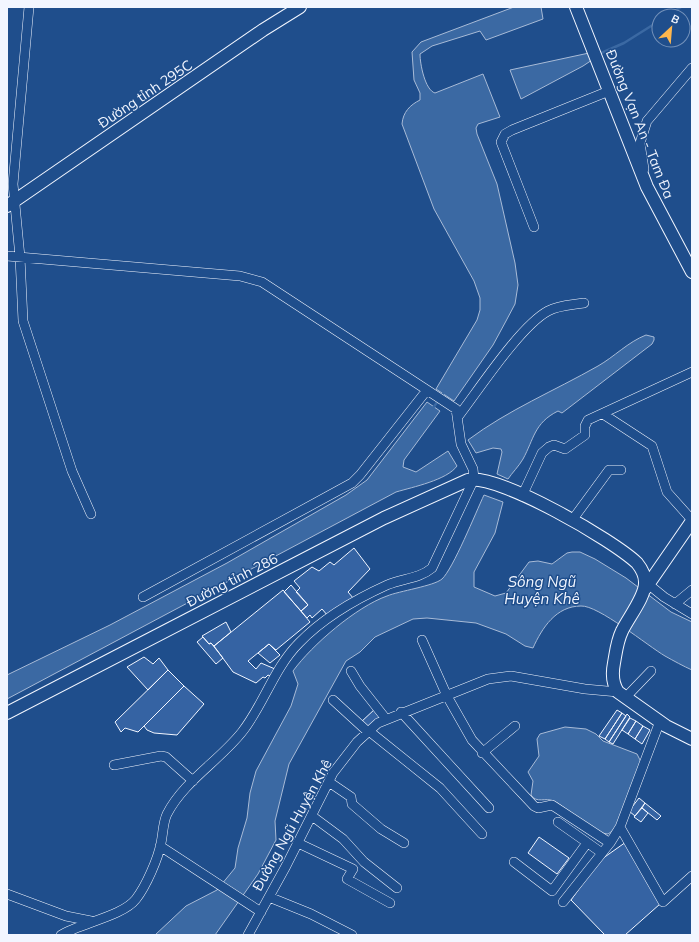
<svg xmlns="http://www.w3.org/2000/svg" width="699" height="942" viewBox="0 0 699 942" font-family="Mulish,sans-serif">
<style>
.water{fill:#3b69a3;stroke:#a8bbd7}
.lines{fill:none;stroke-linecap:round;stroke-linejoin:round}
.stream{stroke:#3b69a3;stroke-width:2.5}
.building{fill:#3563a3;stroke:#f2f6ff}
.minor-casing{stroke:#f2f6ff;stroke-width:10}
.major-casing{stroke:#f2f6ff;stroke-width:14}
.minor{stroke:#1f4e8c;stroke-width:9}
.major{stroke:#1f4e8c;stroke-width:12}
.labels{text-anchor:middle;stroke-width:3;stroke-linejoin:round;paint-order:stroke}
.street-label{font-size:14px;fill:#f2f6ff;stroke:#1f4e8c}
.water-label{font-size:15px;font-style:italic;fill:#f2f6ff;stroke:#1f4e8c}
</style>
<rect width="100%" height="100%" fill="#1f4e8c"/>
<path class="water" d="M 514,7 L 541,7 L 543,19 L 486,40 L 480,31 L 432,46 L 420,54 C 420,64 425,90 435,93 L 483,74 L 500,117 L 478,124 L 476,128 L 477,134 L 497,184 L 515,263 L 518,285 L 515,304 L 506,321 L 493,345 L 454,401 L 436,389 L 477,320 L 480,310 L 480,298 L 474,281 L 434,209 L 402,124 C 403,112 410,105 420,100 L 420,93 L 414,80 L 412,52 L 421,42 Z
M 589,53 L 592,60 L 583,66 L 521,99 L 510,70 Z
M 646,335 L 654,337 L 654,340 L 652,344 L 562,413 L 558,411 C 534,423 534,439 523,459 C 519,466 512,473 508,479 L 497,474 L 502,452 L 501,449 L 493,448 L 476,453 L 468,440 C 508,410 554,391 598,366 C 614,357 628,342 646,335 Z
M 427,402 L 440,411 L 404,460 L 403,467 L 416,472 L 448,451 L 457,466 C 447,480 413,487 396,492 L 7,699 L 7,675 L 110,625 L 227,563 L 346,495 L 367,480 Z
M 484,495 L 503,502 L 495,533 L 474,572 L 474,587 L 495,596 L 506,593 L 529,562 L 538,561 L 552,564 L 567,553 L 572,552 L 580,552 L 595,559 L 626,578 L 671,612 L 692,622 L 692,670 C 683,666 674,661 665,656 C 648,646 598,605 581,606 C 556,606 542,628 533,648 L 525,646 L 506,634 L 476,623 L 427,618 L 413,619 L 375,637 L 360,652 L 346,661 L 289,764 L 275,821 L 276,840 L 258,874 L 215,935 L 155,935 L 186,906 L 217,890 L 235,868 L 238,848 L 247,818 L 250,793 L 256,771 L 291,706 L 298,684 L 293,671 C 312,645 356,607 387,596 C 399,591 434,586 442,579 C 453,569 476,512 484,495 Z
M 565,727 L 586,729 L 596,734 L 603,741 L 637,754 L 641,762 C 635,779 622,827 608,834 C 591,833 569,809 554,801 C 545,797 537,804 531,795 L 533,781 L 528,772 L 539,756 L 537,739 L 540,734 Z"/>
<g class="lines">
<path class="stream" d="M 667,16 L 681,7
M 599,54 L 624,43 L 659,21
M 433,408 L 445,391"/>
</g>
<path class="building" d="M 354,548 L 370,569 L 348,592 L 354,599 L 328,616 L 322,609 L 312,618 L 310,615 L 307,618 L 301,611 L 308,605 L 296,592 L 300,588 L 294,581 L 312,567 L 319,571 L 330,562 L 334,565 Z
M 291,585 L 308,605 L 301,611 L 284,592 Z
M 283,590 L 310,622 L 276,650 L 269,644 L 248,661 L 256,669 L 261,663 L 275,669 L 270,676 L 268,675 L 265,678 L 263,677 L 256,683 L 233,672 L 214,646 Z
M 226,622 L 231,632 L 214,646 L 211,643 L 209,644 L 202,636 Z
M 203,637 L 209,644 L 211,643 L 223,658 L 216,664 L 197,642 Z
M 269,644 L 280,655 L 270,663 L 258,653 Z
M 144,657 L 153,664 L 159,658 L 168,670 L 148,690 L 127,667 Z
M 168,670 L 184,686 L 138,732 L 125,728 L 121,732 L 115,722 Z
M 184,686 L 204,704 L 177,735 L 154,733 L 147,730 L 144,726 Z
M 376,708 L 383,717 L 367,730 L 360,723 Z
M 617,710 L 622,713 L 605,739 L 599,736 Z
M 622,713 L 626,716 L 609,742 L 605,739 Z
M 627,714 L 630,717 L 613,744 L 609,742 Z
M 630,718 L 636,721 L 628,734 L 622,730 Z
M 636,721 L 643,726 L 635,739 L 628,734 Z
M 643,726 L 650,730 L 642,744 L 635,739 Z
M 639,798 L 645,803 L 635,816 L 629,811 Z
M 645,803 L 661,816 L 657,820 L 642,808 Z
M 642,808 L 648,813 L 641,822 L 634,817 Z
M 539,837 L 569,858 L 557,874 L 528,853 Z
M 626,842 L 660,904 L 625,935 L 605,935 L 571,900 L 599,861 Z"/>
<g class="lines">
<g class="minor-casing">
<path id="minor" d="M 29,7 L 13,184 L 20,257 L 23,321 L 72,471 L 91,514
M 644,169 L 640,143 L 647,121 L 692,68
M 534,227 L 501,142 L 505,134 L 512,130 L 609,91
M 7,256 L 240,276 L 262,282 L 456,409 L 461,444 L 473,469 L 474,479 L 432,568 C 419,579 403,578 387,585 C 356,599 323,618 299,643 C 274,668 264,704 242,732 C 219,761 184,781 167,814 C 163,822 163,834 161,843 C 158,859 146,886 136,899 C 123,916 81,923 61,935
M 603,414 L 652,446 L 667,492 L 692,520
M 457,418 C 478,391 520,326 548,311 C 559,305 572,305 584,303
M 522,496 L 542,453 L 549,447 L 554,445 L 565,449 L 585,435 L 585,426 L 588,420 L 692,372
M 573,519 L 609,470 L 621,470
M 648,584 L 664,597 L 692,614
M 143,597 L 352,483 L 360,475 L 427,390
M 675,604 L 692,590
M 422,640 L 447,696 L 472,740 L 534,806 L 538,808 L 552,805 L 610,843
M 351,671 L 360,686 L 386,719
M 626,697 L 651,671
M 333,700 L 368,732
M 401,712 L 489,808
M 660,721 L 620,827 L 663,902 L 692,876
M 369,731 L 440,788 L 482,834
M 482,753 L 515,726
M 114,765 L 161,756 L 166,757 L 193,781
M 329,782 L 351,797 L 352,804 L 381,829 L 404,843
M 312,816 L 343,839 L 364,862 L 397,888
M 558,822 L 602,853
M 298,843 L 353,869 L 347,879 L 390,903
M 160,846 L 261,912
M 514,862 L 552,891 L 587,843
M 7,894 L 66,916 L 91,921
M 269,897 L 311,914 L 352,935
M 563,902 L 610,843 L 620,827
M 248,935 L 286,866 L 333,773 L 357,742 L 378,723 L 488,679 L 511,676 L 585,689 L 618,692"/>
</g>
<g class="major-casing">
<path id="major" d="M 576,7 L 647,187 L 692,272
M 7,206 L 263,30 L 300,7
M 645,589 L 692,521
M 7,713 L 384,518 L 468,480 C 499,474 613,540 637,563 C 641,568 645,576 645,582 C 646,596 628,618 622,631 C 617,641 616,652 614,663 C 612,673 612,683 618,692 L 666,726 L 692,739"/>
</g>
<use href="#minor" class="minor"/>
<use href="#major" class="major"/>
</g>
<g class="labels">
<g class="street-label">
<text transform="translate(145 94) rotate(-34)" y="5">Đường tỉnh 295C</text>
<text transform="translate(640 124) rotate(68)" y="5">Đường Vạn An - Tam Đa</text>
<text transform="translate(232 580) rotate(-27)" y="5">Đường tỉnh 286</text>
<text transform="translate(292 825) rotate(-61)" y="5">Đường Ngũ Huyện Khê</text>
</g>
<g class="water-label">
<text x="542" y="587">Sông Ngũ<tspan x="542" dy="17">Huyện Khê</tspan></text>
</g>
</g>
<rect width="699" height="942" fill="none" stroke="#f2f6ff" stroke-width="16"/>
<g transform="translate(671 28) rotate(26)"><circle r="19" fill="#1f4e8c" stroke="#7391ba"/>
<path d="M0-3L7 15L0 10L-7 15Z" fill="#ffb74d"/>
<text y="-6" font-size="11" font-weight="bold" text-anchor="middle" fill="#f2f6ff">B</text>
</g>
</svg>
